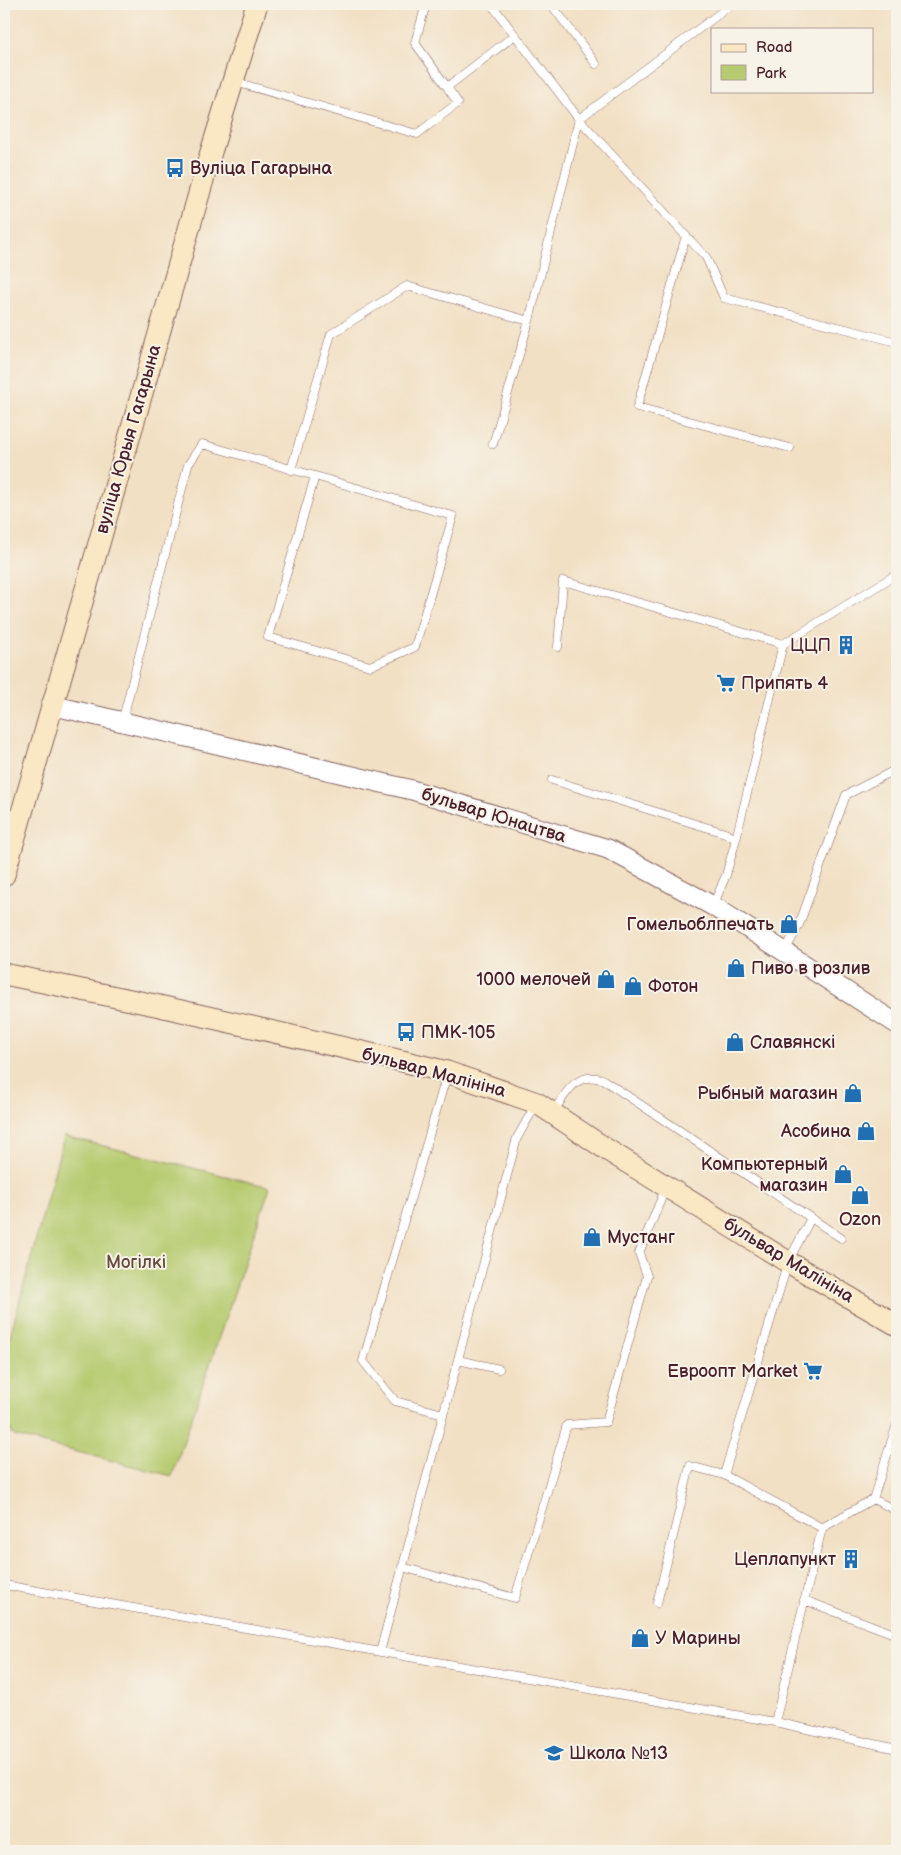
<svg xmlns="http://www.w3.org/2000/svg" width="901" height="1855" viewBox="0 0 901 1855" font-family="'Balsamiq Sans',sans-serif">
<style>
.green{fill:#b6cb70;stroke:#80754e}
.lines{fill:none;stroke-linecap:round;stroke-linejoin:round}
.service-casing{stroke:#856361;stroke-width:9}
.tertiary-casing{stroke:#856361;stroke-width:21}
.secondary-casing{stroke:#856361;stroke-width:23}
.service{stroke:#fff;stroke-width:8}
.tertiary{stroke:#fff;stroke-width:19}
.secondary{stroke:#fae7c3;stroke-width:21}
.labels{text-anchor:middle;stroke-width:4;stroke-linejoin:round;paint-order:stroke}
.poi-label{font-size:18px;fill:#4a1f2b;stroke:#f7f3e8;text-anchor:start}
.street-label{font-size:18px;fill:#4a1f2b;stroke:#f7f3e8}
.park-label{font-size:18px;fill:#654a3c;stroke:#f7f3e8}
</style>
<rect width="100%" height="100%" fill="#f7f3e8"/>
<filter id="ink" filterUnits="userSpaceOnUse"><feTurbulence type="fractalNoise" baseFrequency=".02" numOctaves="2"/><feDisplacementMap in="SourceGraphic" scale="10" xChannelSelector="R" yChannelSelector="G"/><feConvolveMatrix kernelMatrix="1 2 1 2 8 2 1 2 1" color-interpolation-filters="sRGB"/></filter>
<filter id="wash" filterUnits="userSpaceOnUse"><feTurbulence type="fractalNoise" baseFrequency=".0096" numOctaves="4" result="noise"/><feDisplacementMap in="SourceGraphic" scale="20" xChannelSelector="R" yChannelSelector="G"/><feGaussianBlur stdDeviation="1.12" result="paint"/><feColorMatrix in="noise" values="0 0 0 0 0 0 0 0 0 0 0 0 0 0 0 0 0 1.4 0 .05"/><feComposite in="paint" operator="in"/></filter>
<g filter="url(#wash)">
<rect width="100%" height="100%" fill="#f2e0c4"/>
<path class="green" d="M 64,1136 L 270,1187 L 172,1476 L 14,1436 L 4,1417 L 4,1358 Z"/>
</g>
<g filter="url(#ink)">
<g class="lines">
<g class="service-casing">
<path id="service" d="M 426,4 L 415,43 L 447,87 L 515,35 L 579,119 L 686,236 L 637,407 L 790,448
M 491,4 L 515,35
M 551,4 L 596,64
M 235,82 L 417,134 L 458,103 L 447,87
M 686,236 L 706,257 L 724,298 L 897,342
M 493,444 L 529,321 L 579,119 L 732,4
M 291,470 L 331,334 L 407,286 L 529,321
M 558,647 L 563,581 L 783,644
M 122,722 L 188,465 L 202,444 L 315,476 L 268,637 L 370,666 L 415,647 L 453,516 L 315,476
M 552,780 L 725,833 L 736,839
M 713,906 L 726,875 L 736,839 L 783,644 L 897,574
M 785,951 L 799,925 L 846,795 L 897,769
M 553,1112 C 567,1093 574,1072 602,1079 L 841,1238
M 458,1360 L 499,1369
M 443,1414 L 395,1401 L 363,1361 L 447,1074
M 897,1424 L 873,1499 L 897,1511
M 4,1427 L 8,1425
M 724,1475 L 822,1528 L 873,1499
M 402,1567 L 515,1598 L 567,1425 L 606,1422 L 647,1276 L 639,1253 L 666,1187
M 4,1585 L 775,1722 L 897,1749
M 804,1600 L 897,1635
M 657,1603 L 690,1466 L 724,1475 L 788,1262 L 811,1218
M 380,1652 L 517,1138 L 536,1104
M 775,1722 L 822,1528"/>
</g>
<g class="tertiary-casing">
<path id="tertiary" d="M 51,705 L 412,790 L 608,849 L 713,906 L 897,1024"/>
</g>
<g class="secondary-casing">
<path id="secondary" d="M 4,875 L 211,152 L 257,4
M 4,974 L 155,1005 L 402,1061 L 447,1072 L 537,1103 L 609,1151 L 788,1262 L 897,1325"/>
</g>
<use href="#service" class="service"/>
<use href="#tertiary" class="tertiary"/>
<use href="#secondary" class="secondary"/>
</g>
</g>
<defs>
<g id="bus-bare" transform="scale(1.5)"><path d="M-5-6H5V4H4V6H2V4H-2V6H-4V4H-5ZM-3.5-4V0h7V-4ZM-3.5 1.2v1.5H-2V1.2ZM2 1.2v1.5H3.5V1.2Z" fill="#1f6fb2" stroke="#f7f3e8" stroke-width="2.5" paint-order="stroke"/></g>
<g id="building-bare" transform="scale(1.5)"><path d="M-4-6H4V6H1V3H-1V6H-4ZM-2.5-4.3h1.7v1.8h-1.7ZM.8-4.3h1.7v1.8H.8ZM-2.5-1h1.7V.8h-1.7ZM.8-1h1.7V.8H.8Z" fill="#1f6fb2" stroke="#f7f3e8" stroke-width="2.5" paint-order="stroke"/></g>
<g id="supermarket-bare" transform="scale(1.5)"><path d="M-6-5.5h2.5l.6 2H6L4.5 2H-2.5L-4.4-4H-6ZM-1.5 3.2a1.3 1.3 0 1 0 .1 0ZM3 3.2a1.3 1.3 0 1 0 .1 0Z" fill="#1f6fb2" stroke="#f7f3e8" stroke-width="2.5" paint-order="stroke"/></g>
<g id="shop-bare" transform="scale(1.5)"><path d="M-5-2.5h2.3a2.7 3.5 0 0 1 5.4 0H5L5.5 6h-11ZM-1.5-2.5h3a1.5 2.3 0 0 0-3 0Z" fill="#1f6fb2" stroke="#f7f3e8" stroke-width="2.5" paint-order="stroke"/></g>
<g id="school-bare" transform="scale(1.5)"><path d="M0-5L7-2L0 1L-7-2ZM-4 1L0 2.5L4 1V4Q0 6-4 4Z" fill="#1f6fb2" stroke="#f7f3e8" stroke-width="2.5" paint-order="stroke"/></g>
</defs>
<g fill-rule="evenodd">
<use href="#bus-bare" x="175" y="168"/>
<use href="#building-bare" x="846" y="645"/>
<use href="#supermarket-bare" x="726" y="683"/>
<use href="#shop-bare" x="789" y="924"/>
<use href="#shop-bare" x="736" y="968"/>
<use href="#shop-bare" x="606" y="979"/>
<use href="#shop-bare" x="633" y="986"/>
<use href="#bus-bare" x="406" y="1032"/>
<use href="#shop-bare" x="735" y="1042"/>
<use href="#shop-bare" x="853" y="1093"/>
<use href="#shop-bare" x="866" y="1131"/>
<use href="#shop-bare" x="843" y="1174"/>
<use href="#shop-bare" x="860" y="1195"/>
<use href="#shop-bare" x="592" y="1237"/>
<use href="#supermarket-bare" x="813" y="1371"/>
<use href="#building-bare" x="851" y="1559"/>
<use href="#shop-bare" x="640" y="1638"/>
<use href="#school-bare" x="554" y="1753"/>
</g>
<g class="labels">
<g class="poi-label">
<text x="190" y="174">Вуліца Гагарына</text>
<text x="831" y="651" text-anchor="end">ЦЦП</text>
<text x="741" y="689">Припять 4</text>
<text x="774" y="930" text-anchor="end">Гомельоблпечать</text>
<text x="751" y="974">Пиво в розлив</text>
<text x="591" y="985" text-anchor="end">1000 мелочей</text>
<text x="648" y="992">Фотон</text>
<text x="421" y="1038">ПМК-105</text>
<text x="750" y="1048">Славянскі</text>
<text x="838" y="1099" text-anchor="end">Рыбный магазин</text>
<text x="851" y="1137" text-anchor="end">Асобина</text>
<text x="828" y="1170" text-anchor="end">Компьютерный<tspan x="828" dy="21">магазин</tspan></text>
<text x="860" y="1225" text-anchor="middle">Ozon</text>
<text x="607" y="1243">Мустанг</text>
<text x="798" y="1377" text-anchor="end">Евроопт Market</text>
<text x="836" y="1565" text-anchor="end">Цеплапункт</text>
<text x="655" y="1644">У Марины</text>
<text x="569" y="1759">Школа №13</text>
</g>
<g class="street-label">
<text transform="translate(128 439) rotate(-74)" y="6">вуліца Юрыя Гагарына</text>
<text transform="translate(494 815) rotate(17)" y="6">бульвар Юнацтва</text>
<text transform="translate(434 1072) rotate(15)" y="6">бульвар Малініна</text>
<text transform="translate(789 1260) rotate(31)" y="6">бульвар Малініна</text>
</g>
<g class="park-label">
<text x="136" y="1268">Могілкі</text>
</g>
</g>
<rect width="901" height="1855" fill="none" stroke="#f7f3e8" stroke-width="20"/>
<rect x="711" y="28" width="162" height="65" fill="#f7f3e8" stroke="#b29e9c"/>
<rect x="721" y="44" width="25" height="8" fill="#fae7c3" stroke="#b29e9c"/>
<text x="756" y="52" font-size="15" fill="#4a1f2b">Road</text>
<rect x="721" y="65" width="25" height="15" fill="#b6cb70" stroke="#b29e9c"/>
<text x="756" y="78" font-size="15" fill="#4a1f2b">Park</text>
</svg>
